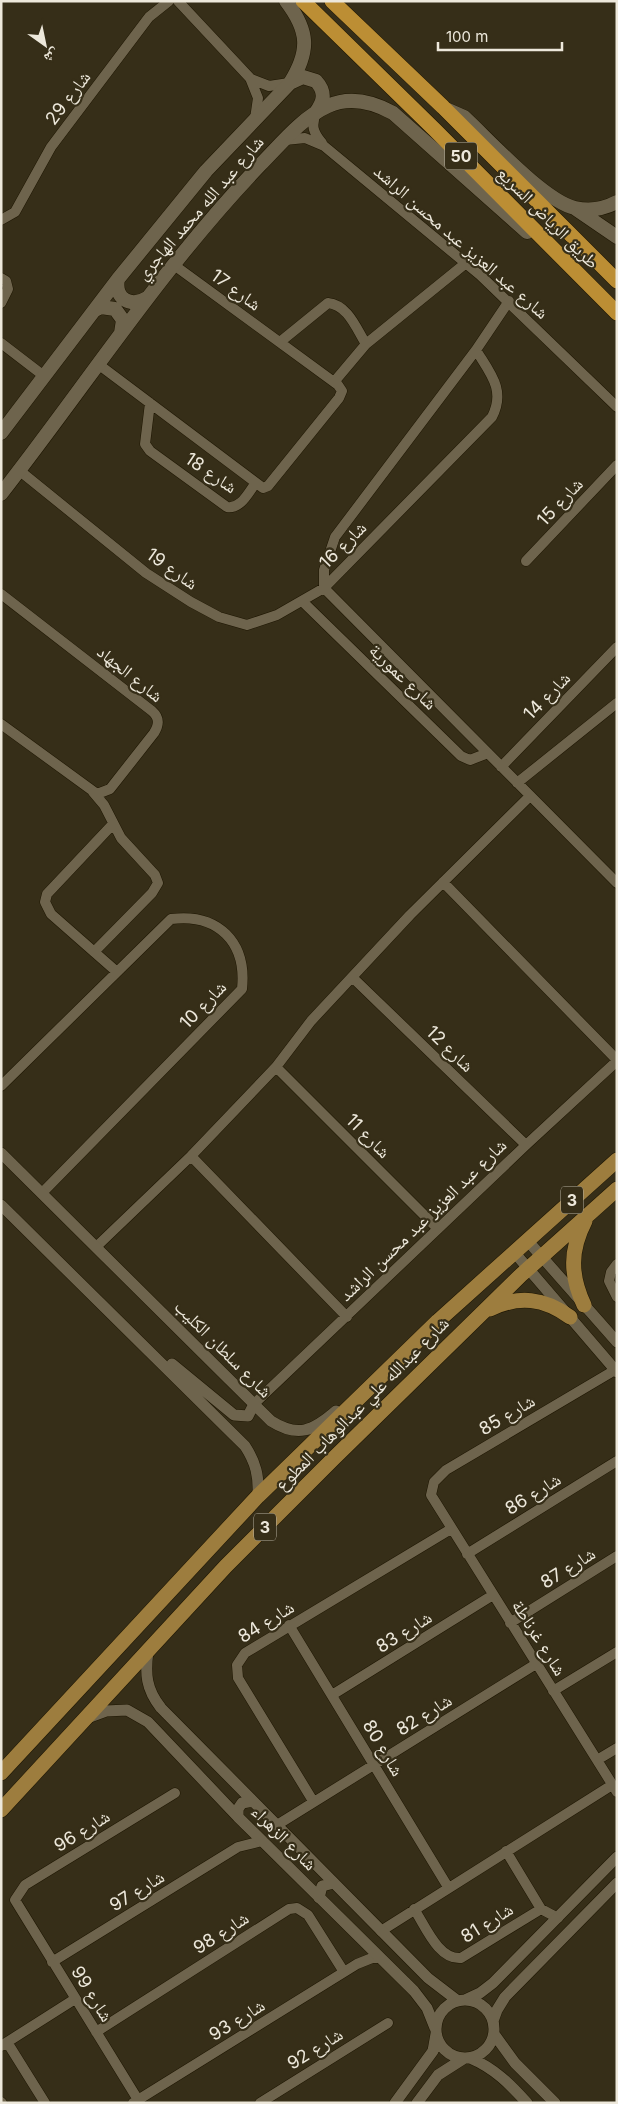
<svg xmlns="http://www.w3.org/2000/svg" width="618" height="2104" viewBox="0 0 618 2104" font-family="Inter,'Noto Naskh Arabic',sans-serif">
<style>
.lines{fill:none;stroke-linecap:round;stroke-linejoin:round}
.minor-casing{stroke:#1e1602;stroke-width:11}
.tertiary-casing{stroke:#1e1602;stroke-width:12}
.secondary-casing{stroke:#1e1602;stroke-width:15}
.primary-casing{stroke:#1e1602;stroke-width:16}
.motorway-casing{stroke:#1e1602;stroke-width:16}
.minor{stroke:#6e644d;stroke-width:10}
.tertiary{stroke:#6e644d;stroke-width:11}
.secondary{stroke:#6e644d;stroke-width:14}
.primary{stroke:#9d7d3e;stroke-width:15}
.motorway{stroke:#bc8e34;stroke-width:15}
.labels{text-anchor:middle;stroke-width:4.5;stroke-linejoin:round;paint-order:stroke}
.shield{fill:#362e18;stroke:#b6b0a0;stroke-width:1}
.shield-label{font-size:16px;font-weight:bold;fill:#ede8db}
.street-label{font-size:18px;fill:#ede8db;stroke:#362e18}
</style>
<rect width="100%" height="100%" fill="#362e18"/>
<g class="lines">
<g class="minor-casing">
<path id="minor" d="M 178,1 L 250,78 L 258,98 L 255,119
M 251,79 L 269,86 L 289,83
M 316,113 C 311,126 313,132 322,143
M 285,140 L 305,138 L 324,146 L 480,275 L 617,407
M 1,220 L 15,212 L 51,147 L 149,17 L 169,1
M 1,278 L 6,281 L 8,289 L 1,303
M 280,342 L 328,303 C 348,305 356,328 366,344
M 1,343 L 44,376
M 98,364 L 263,488 L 268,486 L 339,398 L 342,391 L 338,385 L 174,265
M 334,382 L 366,344 L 466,263
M 150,403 L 145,444 L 150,451 L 227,507 C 241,509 248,493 255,484
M 20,471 L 146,573 L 191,602 L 219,617 L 247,625 L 277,615 L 324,588 L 492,417 C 506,390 490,373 476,350
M 526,561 L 617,465
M 324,588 L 617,883
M 324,588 L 324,570 L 335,537 L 476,350 L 509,301
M 1,594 L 152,711 C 160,718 159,725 154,733 L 110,789 L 97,794 L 1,724
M 302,601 L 461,756 L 470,760 L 488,753
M 501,767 L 617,647
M 517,783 L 617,703
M 93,792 L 104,805 L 121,838 L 155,875 L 158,883 L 152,893 L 94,952
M 113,824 L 47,894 L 45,902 L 51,914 L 117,972
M 443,882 L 617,1060
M 352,977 L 526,1145
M 276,1067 L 438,1229
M 1,1086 L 171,919 C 218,913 247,942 242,989 L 42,1193
M 191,1156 L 347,1317
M 96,1247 L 191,1156 L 276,1067 L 311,1021 L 410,915 L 530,796
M 617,1264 L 611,1272 L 609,1281 L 617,1297
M 615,1370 L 446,1470 L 434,1482 L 431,1495 L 617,1792
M 254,1404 L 526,1145 L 617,1061
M 467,1554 L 617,1461
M 510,1623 L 617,1556
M 289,1625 L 448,1887
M 553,1691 L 617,1652
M 332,1695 L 493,1595
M 597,1760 L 617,1748
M 313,1801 L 238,1678 L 237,1665 L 245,1653 L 451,1529
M 277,1825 L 536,1664
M 506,1851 L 541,1909 L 558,1918
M 414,1909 C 425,1925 438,1960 461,1958 L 541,1909
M 381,1931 L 612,1785
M 52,1962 L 238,1847 L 262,1841
M 96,2032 L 289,1909 L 297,1908 L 308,1915 L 344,1972
M 7,2042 L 45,2103
M 1,2046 L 75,1999
M 1,2102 L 2,2103
M 133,2103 L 357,1964 L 372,1958 L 380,1958
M 140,2103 L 15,1900 L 25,1885 L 175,1793
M 260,2103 L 388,2023"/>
</g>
<g class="tertiary-casing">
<path id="tertiary" d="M 1,1153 L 271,1421 C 298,1438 313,1431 336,1411
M 1,1205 L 245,1446 C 256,1463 259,1476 258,1496
M 527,1240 L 617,1342
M 514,1252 L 617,1372
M 172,1364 L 234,1415 L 248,1416 L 254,1404
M 148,1651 C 145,1674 146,1689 161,1708 L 428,1978 L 458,2001
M 87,1718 L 106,1711 L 127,1710 L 148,1722 L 238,1817 L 414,1991 L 427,2008 L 435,2028
M 238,1817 L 238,1809 L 242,1803 L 253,1801
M 319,1898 L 322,1886 L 334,1883
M436 2029a29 29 0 1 1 58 0a29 29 0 1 1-58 0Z
M 465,2000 L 480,1993 L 493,1983 L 617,1857
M 493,2021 L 497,2010 L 505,1997 L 617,1883
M 494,2034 L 515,2063 L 555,2103
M 470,2058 C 494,2068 510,2084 527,2103
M 395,2103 L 433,2051 L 436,2034
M 417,2103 L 438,2075 L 463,2059"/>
</g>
<g class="secondary-casing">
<path id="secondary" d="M 290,83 L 303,77 L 316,81 C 326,92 324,101 316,112
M 448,110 L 464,117 C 489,140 544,201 575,208 C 589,211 604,209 617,202
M 576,209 L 617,237
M 118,279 C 114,299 131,308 147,298
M 95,310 L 101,307 L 115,309 L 123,320 L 121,333
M 1,433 L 118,279 L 206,171 L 290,83 C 310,51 309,31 286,1
M 1,494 C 87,384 163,266 260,165 C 280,145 301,118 328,106 C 350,96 373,102 393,113 L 527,232"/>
</g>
<g class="primary-casing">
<path id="primary" d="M 584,1305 C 570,1275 570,1250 585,1221
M 490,1309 C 519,1295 544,1298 570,1317
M 1,1773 L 258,1496 L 438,1321 L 617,1160
M 1,1810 L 226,1566 L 334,1458 L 521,1275 L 617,1189"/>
</g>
<g class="motorway-casing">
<path id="motorway" d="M 303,1 L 435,130 L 617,313
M 332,1 L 443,107 L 617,281"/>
</g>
<use href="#minor" class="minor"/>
<use href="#tertiary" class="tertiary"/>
<use href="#secondary" class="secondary"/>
<use href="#primary" class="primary"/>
<use href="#motorway" class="motorway"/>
</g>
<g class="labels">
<g class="shield">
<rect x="445" y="142.5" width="32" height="27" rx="4"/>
<rect x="561" y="1186.5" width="22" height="27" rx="4"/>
<rect x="254" y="1513.5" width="22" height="27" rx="4"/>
</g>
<g class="shield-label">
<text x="461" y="162">50</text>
<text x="572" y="1206">3</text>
<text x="265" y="1533">3</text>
</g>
<g class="street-label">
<text transform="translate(68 98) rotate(-53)" y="6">شارع 29</text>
<text transform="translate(200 208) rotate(-49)" y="6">شارع عبد الله محمد الهاجري</text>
<text transform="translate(548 218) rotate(45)" y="6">طريق الرياض السريع</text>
<text transform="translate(461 242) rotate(41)" y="6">شارع عبد العزيز عبد محسن الراشد</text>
<text transform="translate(236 290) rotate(36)" y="6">شارع 17</text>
<text transform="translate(211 473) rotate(34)" y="6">شارع 18</text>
<text transform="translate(560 502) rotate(-47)" y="6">شارع 15</text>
<text transform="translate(343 545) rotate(-45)" y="6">شارع 16</text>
<text transform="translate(172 569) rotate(35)" y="6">شارع 19</text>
<text transform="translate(130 674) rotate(39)" y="6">شارع الجهاد</text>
<text transform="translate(403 677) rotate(44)" y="6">شارع عمورية</text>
<text transform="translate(547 696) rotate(-46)" y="6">شارع 14</text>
<text transform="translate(203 1005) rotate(-46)" y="6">شارع 10</text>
<text transform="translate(450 1049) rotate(44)" y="6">شارع 12</text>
<text transform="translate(368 1136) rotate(45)" y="6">شارع 11</text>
<text transform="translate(423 1220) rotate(-44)" y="6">شارع عبد العزيز عبد محسن الراشد</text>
<text transform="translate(223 1349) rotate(45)" y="6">شارع سلطان الكليب</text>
<text transform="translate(362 1404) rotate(-45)" y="6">شارع عبدالله علي عبدالوهاب المطوع</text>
<text transform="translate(507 1415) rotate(-31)" y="6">شارع 85</text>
<text transform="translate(533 1494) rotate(-32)" y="6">شارع 86</text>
<text transform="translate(568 1568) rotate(-32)" y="6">شارع 87</text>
<text transform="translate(266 1622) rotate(-32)" y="6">شارع 84</text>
<text transform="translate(404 1632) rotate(-32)" y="6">شارع 83</text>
<text transform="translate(539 1638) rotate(58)" y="6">شارع غرناطة</text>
<text transform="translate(424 1715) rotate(-32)" y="6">شارع 82</text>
<text transform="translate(383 1748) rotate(59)" y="6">شارع 80</text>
<text transform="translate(82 1831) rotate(-32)" y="6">شارع 96</text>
<text transform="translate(284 1838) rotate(45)" y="6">شارع الزهراء</text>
<text transform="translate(137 1891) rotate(-32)" y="6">شارع 97</text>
<text transform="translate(487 1923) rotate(-32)" y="6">شارع 81</text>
<text transform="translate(221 1933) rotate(-33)" y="6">شارع 98</text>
<text transform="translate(92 1994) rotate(58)" y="6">شارع 99</text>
<text transform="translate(237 2020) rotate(-32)" y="6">شارع 93</text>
<text transform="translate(315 2049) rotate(-32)" y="6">شارع 92</text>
</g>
</g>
<rect width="618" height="2104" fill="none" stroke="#ede8db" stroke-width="5"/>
<g transform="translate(45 45) rotate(147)" stroke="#362e18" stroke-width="4" paint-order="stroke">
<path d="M0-4L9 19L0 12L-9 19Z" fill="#ede8db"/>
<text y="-8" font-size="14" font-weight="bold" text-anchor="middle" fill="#ede8db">ش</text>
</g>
<path d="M438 42v8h124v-8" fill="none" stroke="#ede8db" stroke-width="2.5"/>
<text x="446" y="42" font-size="15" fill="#ede8db" stroke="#362e18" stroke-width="4" paint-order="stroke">100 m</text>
</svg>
